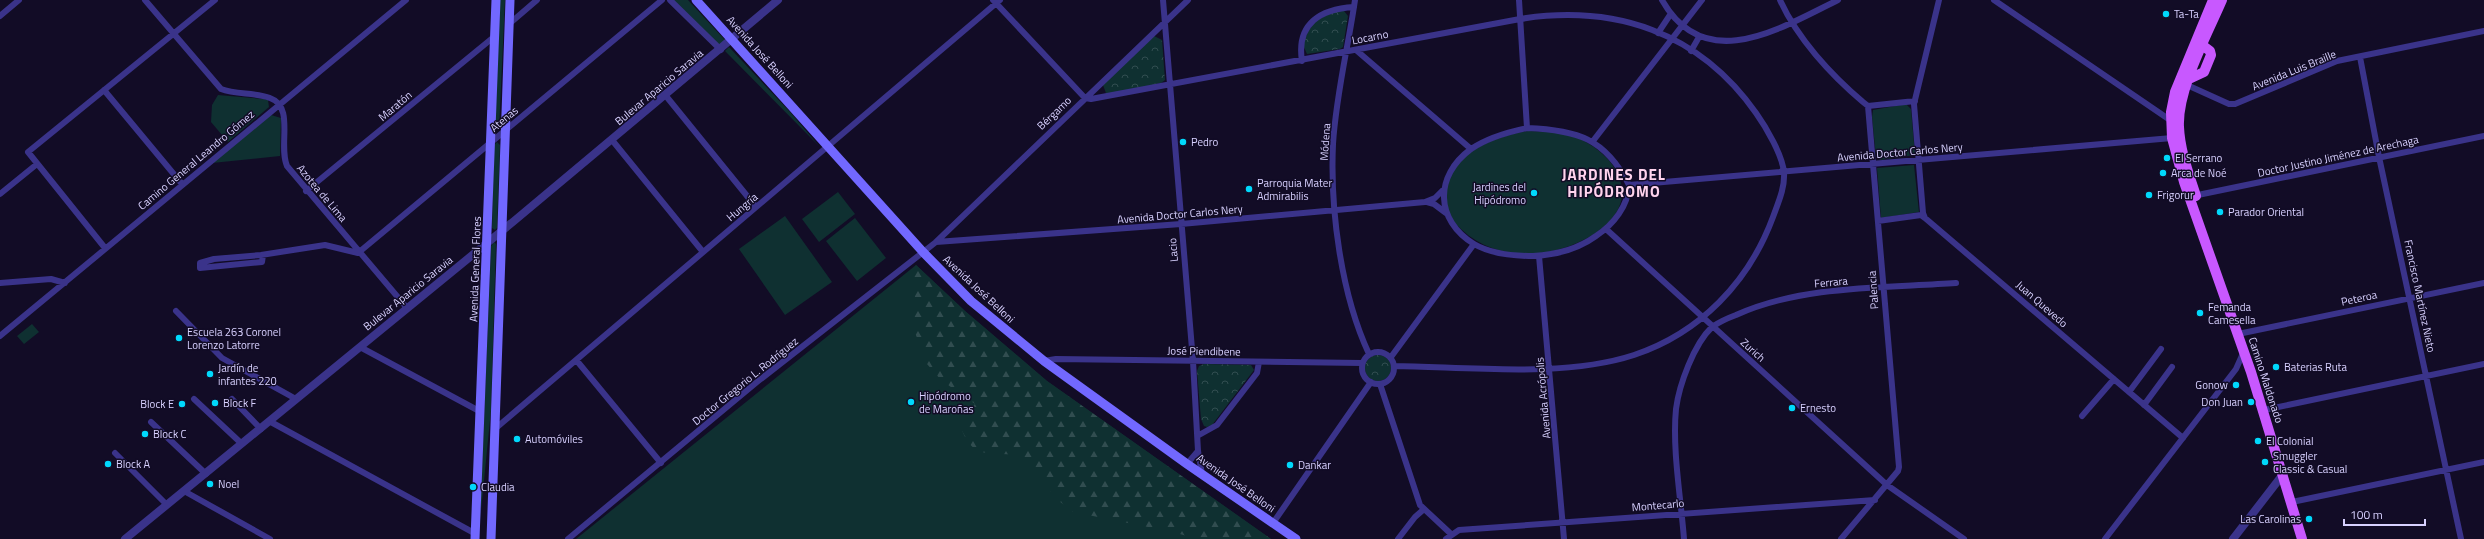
<svg xmlns="http://www.w3.org/2000/svg" width="2484" height="539" viewBox="0 0 2484 539" font-family="'Titillium Web',sans-serif">
<style>
.grass{fill:#0f3031}
.forest{fill:url(#forest-firs)}
.park{fill:url(#park-crowns)}
.lines{fill:none;stroke-linecap:round;stroke-linejoin:round}
.minor{stroke:#3a338a;stroke-width:6}
.tertiary{stroke:#3a338a;stroke-width:8}
.secondary{stroke:#7268ff;stroke-width:9}
.primary{stroke:#c858ff;stroke-width:10}
.poi-dot{fill:#00d9fc;stroke:#120c26;stroke-width:1.5}
.labels{text-anchor:middle;stroke-width:3;stroke-linejoin:round;paint-order:stroke}
.poi-label{font-size:11px;fill:#d8d1ff;stroke:#120c26;text-anchor:start}
.street-label{font-size:11px;fill:#d8d1ff;stroke:#120c26}
.district-label{font-size:15px;font-weight:bold;letter-spacing:1px;fill:#ffd3ed;stroke:#120c26}
</style>
<defs>
<pattern id="forest-firs" width="22" height="20" patternUnits="userSpaceOnUse"><rect width="22" height="20" fill="#0f3031"/><path d="M5 1l3.5 6h-7zM16 11l3.5 6h-7z" fill="#314d50"/></pattern>
<pattern id="park-crowns" width="20" height="18" patternUnits="userSpaceOnUse"><rect width="20" height="18" fill="#0f3031"/><path d="M2 6a3 3 0 1 1 6 0M12 15a3 3 0 1 1 6 0" fill="none" stroke="#314d50"/></pattern>
</defs>
<rect width="100%" height="100%" fill="#120c26"/>
<path class="grass" d="M 500,0 L 505,0 L 499,130 L 495,127 Z
M 673,0 L 688,0 L 725,40 L 719,45 Z
M 729,47 L 791,113 L 819,146 L 725,51 Z
M 218,95 L 264,99 L 268,100 L 269,107 L 228,142 L 211,122 L 212,105 Z
M 1906,104 L 1911,109 L 1915,155 L 1880,160 L 1876,157 L 1872,117 L 1873,110 Z
M 271,115 L 281,118 L 280,156 L 212,163 Z
M 1528,131 C 1544,132 1562,130 1576,137 C 1621,157 1644,202 1594,234 C 1555,259 1498,263 1462,230 C 1456,225 1447,214 1445,205 C 1445,202 1446,197 1446,193 C 1450,153 1493,137 1528,131 Z
M 497,142 L 500,145 L 497,228 L 495,230 L 492,228 L 494,145 Z
M 1914,165 L 1919,212 L 1881,218 L 1877,168 Z
M 838,192 L 855,214 L 819,242 L 802,219 Z
M 785,216 L 832,282 L 785,315 L 739,249 Z
M 855,218 L 886,258 L 857,281 L 826,241 Z
M 494,242 L 496,244 L 491,410 L 480,521 L 491,246 Z
M 916,265 L 965,311 L 1047,381 L 1271,539 L 576,539 Z
M 32,324 L 39,332 L 24,344 L 17,336 Z"/>
<path class="forest" d="M 916,265 L 965,311 L 1047,381 L 1271,539 L 1197,539 L 1173,532 L 1073,512 L 1059,501 L 1019,455 C 987,452 972,460 960,425 L 975,404 L 941,380 L 927,364 L 914,330 L 915,293 L 908,280 Z"/>
<path class="park" d="M 1336,11 L 1344,11 L 1348,16 L 1343,47 L 1340,49 L 1307,54 L 1303,45 C 1310,23 1315,20 1336,11 Z
M 1154,36 L 1162,40 L 1165,80 L 1161,83 L 1112,94 L 1106,93 L 1103,85 Z
M1365 368a13 13 0 1 1 26 0a13 13 0 1 1-26 0Z
M 1204,364 L 1251,365 L 1254,370 L 1212,425 L 1207,427 L 1204,426 L 1201,419 L 1197,371 L 1199,366 Z"/>
<g class="lines">
<path class="minor" d="M 145,0 L 221,89 C 236,95 255,92 270,98 C 295,107 278,145 287,166 L 407,308
M 670,0 L 721,50
M 993,0 L 1085,98 L 1091,99 L 1520,19 C 1615,4 1699,32 1756,113 C 1766,127 1783,156 1784,173 C 1785,188 1778,203 1773,217 C 1749,282 1700,333 1634,355 C 1564,378 1468,367 1394,366
M 1163,0 L 1193,361 L 1198,451 L 1202,474
M 1355,0 C 1348,48 1336,95 1333,144 C 1330,210 1341,294 1369,354
M 1519,0 L 1527,128
M 1662,0 C 1705,76 1781,28 1838,0
M 1780,0 C 1797,38 1831,75 1863,102 L 1868,106 L 1915,101
M 1994,0 L 2170,120
M 0,16 L 19,0
M 509,24 L 537,0
M 1658,33 L 1670,15
M 1356,50 L 1471,149
M 1691,51 L 1699,37
M 2360,57 L 2379,157 L 2461,539
M 1302,61 C 1296,23 1321,9 1354,7
M 2187,85 L 2229,104 L 2235,104 L 2337,61 L 2484,31
M 104,90 L 182,184
M 666,96 L 756,207
M 1527,128 C 1577,130 1605,138 1629,185 C 1628,206 1614,224 1596,236 C 1578,249 1555,255 1533,256 C 1514,256 1491,254 1474,244 C 1435,220 1434,176 1471,149 C 1487,138 1508,132 1527,128 Z
M 612,140 L 703,252
M 1593,141 L 1702,0
M 1629,185 L 2172,138
M 306,191 L 495,36
M 0,194 L 37,164
M 2193,196 L 2484,136
M 1427,202 L 1434,204 L 1446,213
M 1925,218 L 1923,213 L 1914,104 L 1939,0
M 1878,221 L 1921,215 L 1925,218 L 2183,438
M 1606,229 L 1887,485 L 1964,539
M 936,242 L 1181,224 L 1425,202 L 1435,198 L 1443,190
M 105,248 L 28,152 L 215,0
M 263,255 L 262,262 L 200,268 L 200,263 L 214,259 L 261,255 L 325,245 L 358,253 L 662,0
M 1539,256 L 1564,539
M 0,283 L 51,279 L 65,283
M 176,311 L 222,358 L 296,399
M 2238,334 L 2484,283
M 0,336 L 406,0
M 360,347 L 481,412
M1362 368a16 16 0 1 1 32 0a16 16 0 1 1-32 0Z
M 1391,357 L 1474,244
M 577,361 L 661,463
M 1044,361 L 1056,359 L 1362,363
M 1380,384 L 1420,505 L 1451,534
M 2129,392 L 2161,349
M 194,399 L 242,444
M 232,399 L 261,429
M 2144,405 L 2172,367
M 2264,410 L 2484,364
M 2082,416 L 2114,379
M 269,421 L 476,534
M 151,422 L 206,474
M 496,428 L 1000,0
M 1199,435 L 1217,425 L 1257,373 L 1259,362
M 115,453 L 167,505
M 1187,464 L 1198,451
M 184,491 L 270,539
M 2292,502 L 2484,462
M 1273,523 L 1371,382
M 568,539 L 757,382 L 936,242 L 1188,0
M 1398,539 L 1415,517 L 1423,510
M 1446,539 L 1459,530 L 1875,500
M 1684,539 C 1681,499 1672,449 1676,409 C 1679,385 1694,344 1712,327 C 1719,322 1728,318 1736,315 C 1802,285 1885,288 1956,283
M 1841,539 L 1898,471 L 1899,467 L 1868,106
M 2105,539 L 2236,369 L 2244,351"/>
<path class="tertiary" d="M 125,539 L 514,221 L 778,0
M 2233,539 L 2284,473"/>
<path class="secondary" d="M 696,0 L 923,252 L 971,301 L 1044,361 L 1187,464 L 1296,539
M 475,539 L 496,0
M 491,539 L 510,0"/>
<path class="primary" d="M 2213,0 L 2175,92 L 2171,112 L 2172,138 L 2184,182 L 2251,372 L 2302,539
M 2189,79 L 2204,72 L 2211,55 L 2210,51 L 2198,42
M 2196,196 C 2189,174 2180,151 2179,127 C 2177,90 2207,35 2222,0"/>
</g>
<g class="poi-dot">
<circle cx="2166" cy="14" r="4"/>
<circle cx="1183" cy="142" r="4"/>
<circle cx="2167" cy="158" r="4"/>
<circle cx="2163" cy="173" r="4"/>
<circle cx="1249" cy="189" r="4"/>
<circle cx="1534" cy="193" r="4"/>
<circle cx="2149" cy="195" r="4"/>
<circle cx="2220" cy="212" r="4"/>
<circle cx="2200" cy="313" r="4"/>
<circle cx="179" cy="338" r="4"/>
<circle cx="2276" cy="367" r="4"/>
<circle cx="210" cy="374" r="4"/>
<circle cx="2236" cy="385" r="4"/>
<circle cx="911" cy="402" r="4"/>
<circle cx="2251" cy="402" r="4"/>
<circle cx="215" cy="403" r="4"/>
<circle cx="182" cy="404" r="4"/>
<circle cx="1792" cy="408" r="4"/>
<circle cx="145" cy="434" r="4"/>
<circle cx="517" cy="439" r="4"/>
<circle cx="2258" cy="441" r="4"/>
<circle cx="2265" cy="462" r="4"/>
<circle cx="108" cy="464" r="4"/>
<circle cx="1290" cy="465" r="4"/>
<circle cx="210" cy="484" r="4"/>
<circle cx="473" cy="487" r="4"/>
<circle cx="2309" cy="519" r="4"/>
</g>
<g class="labels">
<g class="poi-label">
<text x="2174" y="18">Ta-Ta</text>
<text x="1191" y="146">Pedro</text>
<text x="2175" y="162">El Serrano</text>
<text x="2171" y="177">Arca de Noé</text>
<text x="1257" y="187">Parroquia Mater<tspan x="1257" dy="13">Admirabilis</tspan></text>
<text x="1526" y="191" text-anchor="end">Jardines del<tspan x="1526" dy="13">Hipódromo</tspan></text>
<text x="2157" y="199">Frigorur</text>
<text x="2228" y="216">Parador Oriental</text>
<text x="2208" y="311">Femanda<tspan x="2208" dy="13">Camesella</tspan></text>
<text x="187" y="336">Escuela 263 Coronel<tspan x="187" dy="13">Lorenzo Latorre</tspan></text>
<text x="2284" y="371">Baterias Ruta</text>
<text x="218" y="372">Jardín de<tspan x="218" dy="13">infantes 220</tspan></text>
<text x="2228" y="389" text-anchor="end">Gonow</text>
<text x="919" y="400">Hipódromo<tspan x="919" dy="13">de Maroñas</tspan></text>
<text x="2243" y="406" text-anchor="end">Don Juan</text>
<text x="223" y="407">Block F</text>
<text x="174" y="408" text-anchor="end">Block E</text>
<text x="1800" y="412">Ernesto</text>
<text x="153" y="438">Block C</text>
<text x="525" y="443">Automóviles</text>
<text x="2266" y="445">El Colonial</text>
<text x="2273" y="460">Smuggler<tspan x="2273" dy="13">Classic &amp; Casual</tspan></text>
<text x="116" y="468">Block A</text>
<text x="1298" y="469">Dankar</text>
<text x="218" y="488">Noel</text>
<text x="481" y="491">Claudia</text>
<text x="2301" y="523" text-anchor="end">Las Carolinas</text>
</g>
<g class="street-label">
<text transform="translate(1370 37) rotate(-11)" y="4">Locarno</text>
<text transform="translate(760 52) rotate(48)" y="4">Avenida José Belloni</text>
<text transform="translate(2294 70) rotate(-22)" y="4">Avenida Luis Braille</text>
<text transform="translate(659 87) rotate(-40)" y="4">Bulevar Aparicio Saravia</text>
<text transform="translate(395 106) rotate(-40)" y="4">Maratón</text>
<text transform="translate(1054 113) rotate(-44)" y="4">Bérgamo</text>
<text transform="translate(504 119) rotate(-40)" y="4">Atenas</text>
<text transform="translate(1325 142) rotate(-86)" y="4">Módena</text>
<text transform="translate(1900 152) rotate(-5)" y="4">Avenida Doctor Carlos Nery</text>
<text transform="translate(2338 156) rotate(-12)" y="4">Doctor Justino Jiménez de Arechaga</text>
<text transform="translate(196 160) rotate(-40)" y="4">Camino General Leandro Gómez</text>
<text transform="translate(322 193) rotate(50)" y="4">Azotea de Lima</text>
<text transform="translate(742 207) rotate(-40)" y="4">Hungría</text>
<text transform="translate(1180 214) rotate(-5)" y="4">Avenida Doctor Carlos Nery</text>
<text transform="translate(1173 250) rotate(-95)" y="4">Lacio</text>
<text transform="translate(475 269) rotate(-88)" y="4">Avenida General Flores</text>
<text transform="translate(1831 282) rotate(-5)" y="4">Ferrara</text>
<text transform="translate(979 289) rotate(43)" y="4">Avenida José Belloni</text>
<text transform="translate(1873 290) rotate(-94)" y="4">Palencia</text>
<text transform="translate(408 293) rotate(-39)" y="4">Bulevar Aparicio Saravia</text>
<text transform="translate(2420 296) rotate(78)" y="4">Francisco Martínez Nieto</text>
<text transform="translate(2359 298) rotate(-12)" y="4">Peteroa</text>
<text transform="translate(2042 304) rotate(41)" y="4">Juan Quevedo</text>
<text transform="translate(1753 350) rotate(42)" y="4">Zurich</text>
<text transform="translate(1204 351) rotate(1)" y="4">José Piendibene</text>
<text transform="translate(2266 380) rotate(72)" y="4">Camino Maldonado</text>
<text transform="translate(745 381) rotate(-39)" y="4">Doctor Gregorio L. Rodríguez</text>
<text transform="translate(1543 398) rotate(-95)" y="4">Avenida Acrópolis</text>
<text transform="translate(1236 483) rotate(35)" y="4">Avenida José Belloni</text>
<text transform="translate(1658 505) rotate(-5)" y="4">Montecarlo</text>
</g>
<g class="district-label">
<text x="1614" y="180">JARDINES DEL<tspan x="1614" dy="17">HIPÓDROMO</tspan></text>
</g>
</g>
<path d="M2344 519v6h81v-6" fill="none" stroke="#d8d1ff" stroke-width="2"/>
<text x="2350" y="519" font-size="12" fill="#d8d1ff" stroke="#120c26" stroke-width="3" paint-order="stroke">100 m</text>
</svg>
